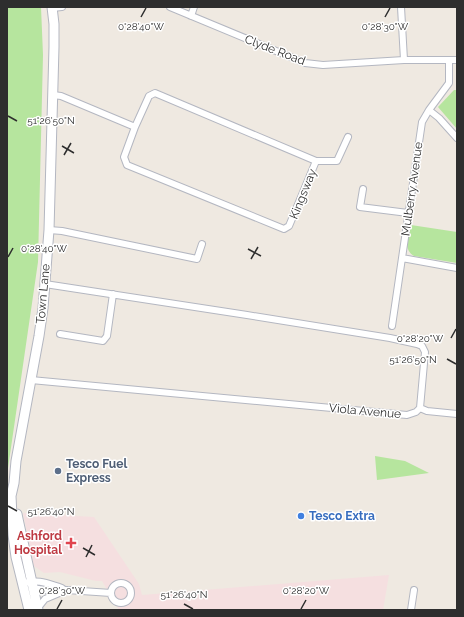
<svg xmlns="http://www.w3.org/2000/svg" width="464" height="617" viewBox="0 0 464 617" font-family="Raleway,sans-serif">
<style>
.medical{fill:#f5dfe0}
.green{fill:#b6e59e}
.lines{fill:none;stroke-linecap:round;stroke-linejoin:round}
.minor-casing{stroke:#b4b7c1;stroke-width:8}
.secondary-casing{stroke:#b4b7c1;stroke-width:11}
.minor{stroke:#fff;stroke-width:6}
.secondary{stroke:#fff;stroke-width:9}
.ticks{fill:none;stroke:#2e2e2e;stroke-width:1.5}
.service-dot{fill:#5c6f8a;stroke:#fff;stroke-width:1.5}
.shop-dot{fill:#3f7fe0;stroke:#fff;stroke-width:1.5}
.health-dot{fill:#e0444e;stroke:#fff;stroke-width:1.5}
.labels{text-anchor:middle;stroke-width:3;stroke-linejoin:round;paint-order:stroke}
.street-label{font-size:12px;fill:#2e2e2e;stroke:#fff}
.service-label{font-size:12px;font-weight:bold;fill:#4e5e75;stroke:#fff;text-anchor:start}
.shop-label{font-size:12px;font-weight:bold;fill:#366cbe;stroke:#fff;text-anchor:start}
.health-label{font-size:12px;font-weight:bold;fill:#be3a42;stroke:#fff;text-anchor:end}
.ticks-label{font-size:10px;text-anchor:middle;fill:#2e2e2e;stroke:#fff;stroke-width:3;stroke-linejoin:round;paint-order:stroke}
</style>
<rect width="100%" height="100%" fill="#efe9e1"/>
<path class="medical" d="M 23,513 L 94,517 L 139,584 L 142,595 L 389,575 L 383,610 L 119,610 L 102,581 L 96,581 L 60,572 L 44,573 L 34,566 Z"/>
<path class="green" d="M 7,7 L 41,7 L 43,55 L 38,262 L 7,475 Z
M 454,90 L 457,90 L 457,129 L 438,107 Z
M 411,225 L 457,232 L 457,263 L 414,256 C 402,249 409,236 411,225 Z
M 375,456 L 405,461 L 429,473 L 377,480 Z"/>
<g class="lines">
<g class="minor-casing">
<path id="minor" d="M 170,7 L 305,63 L 323,65 L 404,60 L 457,60
M 401,7 L 404,60
M 52,8 L 62,7
M 191,16 L 194,7
M 53,95 L 61,96 L 135,127 L 124,157 L 127,165 L 284,229 L 289,226 L 316,161 L 155,93 L 149,96 L 135,127
M 429,110 L 439,118 L 457,138
M 316,161 L 337,161 L 348,137
M 363,189 L 360,207 L 408,213
M 49,230 L 62,231 L 197,259 L 202,244
M 402,258 L 457,268
M 392,326 L 422,122 L 429,110 L 449,83 L 449,60
M 60,334 L 103,341 L 107,336 L 113,294
M 31,380 L 407,415 L 416,412 L 420,408 L 425,352 L 422,346 L 417,344 L 390,338 L 247,315 L 45,284
M 420,408 L 427,411 L 457,414
M111 593a10 10 0 1 1 20 0a10 10 0 1 1-20 0Z
M 23,583 C 40,579 46,583 62,588
M 32,588 L 45,590 L 67,590 L 111,593
M 37,609 L 45,599 L 64,591
M 411,610 L 414,590"/>
</g>
<g class="secondary-casing">
<path id="secondary" d="M 17,514 L 18,519 L 38,610
M 29,610 L 16,557 L 13,535 L 11,496 L 14,483 L 16,461 L 39,336 L 43,308 L 49,230 L 54,47 L 54,24 L 52,7"/>
</g>
<use href="#minor" class="minor"/>
<use href="#secondary" class="secondary"/>
</g>
<path class="ticks" d="M 141,17 L 146,8M 385,17 L 390,8M 8,116 L 17,121M 62,146 L 74,153M 64,155 L 71,143M 248,249 L 261,256M 8,257 L 13,248M 251,259 L 258,247M 451,338 L 456,329M 447,359 L 456,364M 8,506 L 17,511M 83,548 L 95,555M 86,557 L 92,545M 184,604 L 193,609M 57,609 L 62,600M 301,609 L 306,600"/>
<circle class="service-dot" cx="58" cy="471" r="4"/>
<circle class="shop-dot" cx="301" cy="516" r="4"/>
<path class="health-dot" d="M69 537h4v4h4v4h-4v4h-4v-4h-4v-4h4z"/>
<g class="labels">
<g class="street-label">
<text transform="translate(275 50) rotate(21)" y="4">Clyde Road</text>
<text transform="translate(412 189) rotate(-82)" y="4">Mulberry Avenue</text>
<text transform="translate(303 194) rotate(-68)" y="4">Kingsway</text>
<text transform="translate(43 294) rotate(-85)" y="4">Town Lane</text>
<text transform="translate(365 411) rotate(5)" y="4">Viola Avenue</text>
</g>
<g class="service-label">
<text x="66" y="468">Tesco Fuel<tspan x="66" dy="14">Express</tspan></text>
</g>
<g class="shop-label">
<text x="309" y="520">Tesco Extra</text>
</g>
<g class="health-label">
<text x="62" y="540">Ashford<tspan x="62" dy="14">Hospital</tspan></text>
</g>
</g>
<g class="ticks-label">
<text x="141" y="30">0°28'40"W</text>
<text x="385" y="30">0°28'30"W</text>
<text x="51" y="124">51°26'50"N</text>
<text x="44" y="252">0°28'40"W</text>
<text x="420" y="342">0°28'20"W</text>
<text x="413" y="363">51°26'50"N</text>
<text x="51" y="515">51°26'40"N</text>
<text x="62" y="594">0°28'30"W</text>
<text x="306" y="594">0°28'20"W</text>
<text x="184" y="598">51°26'40"N</text>
</g>
<rect width="464" height="617" fill="none" stroke="#2e2e2e" stroke-width="16"/>
</svg>
